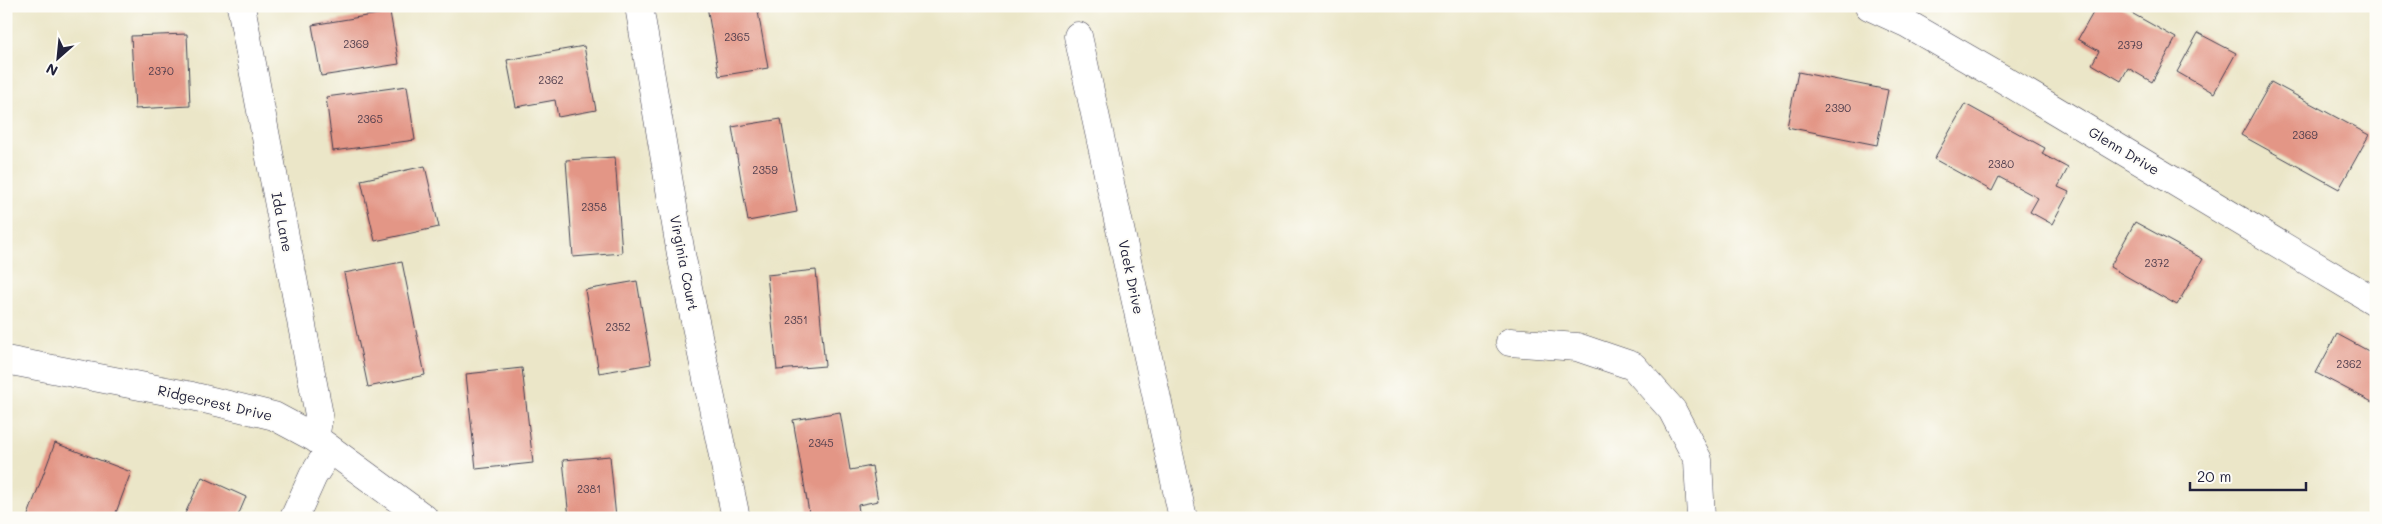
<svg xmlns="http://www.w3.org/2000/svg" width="2382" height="524" viewBox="0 0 2382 524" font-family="Mali,sans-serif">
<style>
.building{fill:#e39686}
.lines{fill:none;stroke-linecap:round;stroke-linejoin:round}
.street-casing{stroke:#403f50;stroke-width:29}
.street{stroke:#fff;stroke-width:28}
.labels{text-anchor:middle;stroke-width:4;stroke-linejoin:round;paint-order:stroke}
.number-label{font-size:11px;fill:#523f4e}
.street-label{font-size:14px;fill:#22223b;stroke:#fdfcf7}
</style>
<rect width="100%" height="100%" fill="#fdfcf7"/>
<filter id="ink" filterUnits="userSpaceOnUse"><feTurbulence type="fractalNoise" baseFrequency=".02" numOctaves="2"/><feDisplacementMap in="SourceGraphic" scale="10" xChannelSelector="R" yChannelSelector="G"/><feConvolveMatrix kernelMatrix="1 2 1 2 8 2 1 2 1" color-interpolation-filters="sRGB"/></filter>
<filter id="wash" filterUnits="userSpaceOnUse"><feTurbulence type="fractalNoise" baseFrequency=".0096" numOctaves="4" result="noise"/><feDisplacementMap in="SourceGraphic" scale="20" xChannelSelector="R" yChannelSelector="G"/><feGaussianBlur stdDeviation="1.12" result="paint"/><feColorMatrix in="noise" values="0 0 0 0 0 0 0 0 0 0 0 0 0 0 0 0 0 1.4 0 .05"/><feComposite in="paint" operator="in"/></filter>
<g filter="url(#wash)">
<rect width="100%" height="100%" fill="#ebe6c8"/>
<g id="blocks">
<path class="building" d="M 707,6 L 757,6 L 768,68 L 719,76 Z
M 2097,6 L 2119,6 L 2176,38 L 2152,82 L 2128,68 L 2121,81 L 2092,64 L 2099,51 L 2078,39 Z
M 390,12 L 399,64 L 321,76 L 312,25 Z
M 2198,33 L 2236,53 L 2214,93 L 2177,72 Z
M 187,34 L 190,106 L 135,109 L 131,36 Z
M 584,46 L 596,110 L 558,117 L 555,100 L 516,107 L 507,60 Z
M 1798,72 L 1888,90 L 1877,145 L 1787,127 Z
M 2271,82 L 2369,135 L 2339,189 L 2241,135 Z
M 407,86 L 415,140 L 333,151 L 326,97 Z
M 1965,104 L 2045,148 L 2042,154 L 2068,168 L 2058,187 L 2069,192 L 2052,224 L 2030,212 L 2038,198 L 1999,177 L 1992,191 L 1934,159 Z
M 781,119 L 797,212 L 748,221 L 732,127 Z
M 615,157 L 622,253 L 573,257 L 566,160 Z
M 425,166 L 439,227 L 375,241 L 361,180 Z
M 2135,222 L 2203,259 L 2177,305 L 2110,267 Z
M 402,262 L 425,375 L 368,387 L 344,273 Z
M 816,270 L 825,366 L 777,370 L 767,275 Z
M 637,281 L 651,364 L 599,373 L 585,290 Z
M 2337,334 L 2376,355 L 2376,404 L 2316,373 Z
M 522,368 L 533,463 L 476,469 L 466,374 Z
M 840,412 L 850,470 L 872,466 L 878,501 L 858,505 L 860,518 L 810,518 L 793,420 Z
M 55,443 L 131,472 L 114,518 L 27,518 Z
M 610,456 L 616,518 L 569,518 L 563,460 Z
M 202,477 L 246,497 L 237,518 L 183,518 Z"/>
</g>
</g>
<g filter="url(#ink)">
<use href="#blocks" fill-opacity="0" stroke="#403f50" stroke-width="1"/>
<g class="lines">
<g class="street-casing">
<path id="street" d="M 241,6 L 319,415 L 315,438
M 639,6 L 681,254 L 736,518
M 1869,6 L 1906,23 L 2003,79 L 2376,302
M 1078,36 L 1183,518
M 1510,342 L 1577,347 L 1633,366 L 1672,410 L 1698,460 L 1701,518
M 6,360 L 192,396 L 274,416 L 315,438 L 424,518
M 294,518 L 313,476 L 330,449"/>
</g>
<use href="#street" class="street"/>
</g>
</g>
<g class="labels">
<g class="number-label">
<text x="737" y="41">2365</text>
<text x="356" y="48">2369</text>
<text x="2130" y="49">2379</text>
<text x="161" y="75">2370</text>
<text x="551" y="84">2362</text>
<text x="1838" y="112">2390</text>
<text x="370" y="123">2365</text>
<text x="2305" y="139">2369</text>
<text x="2001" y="168">2380</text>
<text x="765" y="174">2359</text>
<text x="594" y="211">2358</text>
<text x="2157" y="267">2372</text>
<text x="796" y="324">2351</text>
<text x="618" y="331">2352</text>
<text x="2349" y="368">2362</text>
<text x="821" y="447">2345</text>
<text x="589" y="493">2381</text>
</g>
<g class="street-label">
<text transform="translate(2124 151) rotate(31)" y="5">Glenn Drive</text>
<text transform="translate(282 222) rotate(79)" y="5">Ida Lane</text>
<text transform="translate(684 263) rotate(79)" y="5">Virginia Court</text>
<text transform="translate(1131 277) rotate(78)" y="5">Vaek Drive</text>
<text transform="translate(215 403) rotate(13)" y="5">Ridgecrest Drive</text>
</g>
</g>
<rect width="2382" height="524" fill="none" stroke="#fdfcf7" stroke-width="25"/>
<g transform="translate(58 58) rotate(207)" stroke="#fdfcf7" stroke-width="4" paint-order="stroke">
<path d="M0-4L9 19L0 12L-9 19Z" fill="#22223b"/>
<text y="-8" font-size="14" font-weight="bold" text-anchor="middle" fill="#22223b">N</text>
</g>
<path d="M2190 482v8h116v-8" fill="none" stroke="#22223b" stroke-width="2.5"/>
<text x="2197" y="482" font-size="15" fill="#22223b" stroke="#fdfcf7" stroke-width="4" paint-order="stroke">20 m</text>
</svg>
